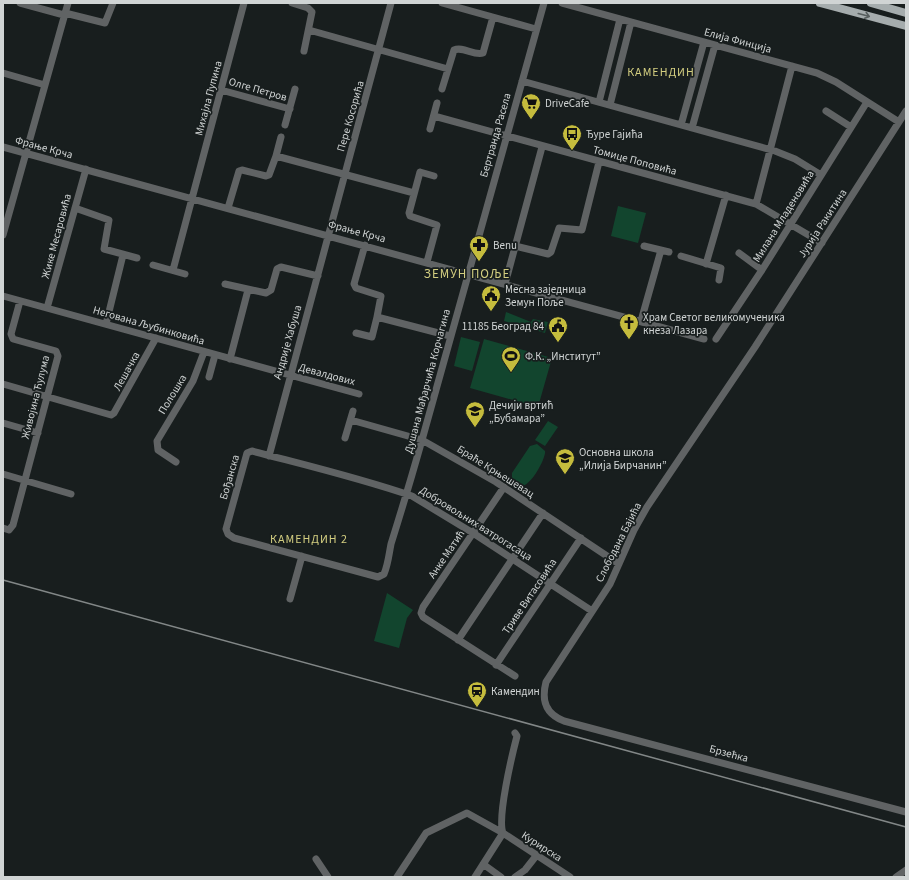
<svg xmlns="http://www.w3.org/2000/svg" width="909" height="880" viewBox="0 0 909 880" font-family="'Source Sans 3',sans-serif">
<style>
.green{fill:#12452e}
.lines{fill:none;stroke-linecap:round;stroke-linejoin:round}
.minor{stroke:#606364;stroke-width:7}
.major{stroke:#a5acad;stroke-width:8}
.rail{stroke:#828787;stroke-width:1.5}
.oneway{stroke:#575e5e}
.labels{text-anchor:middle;stroke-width:3.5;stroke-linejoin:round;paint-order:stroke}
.street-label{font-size:11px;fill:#d0d4d4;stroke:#181e1e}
.poi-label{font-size:11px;fill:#d0d4d4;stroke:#181e1e;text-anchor:start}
.neighbourhood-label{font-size:12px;letter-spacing:1px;fill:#d3ce80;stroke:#181e1e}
.quarter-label{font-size:13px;letter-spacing:1px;fill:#d3ce80;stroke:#181e1e}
</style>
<rect width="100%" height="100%" fill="#181e1e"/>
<path class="green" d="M 618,206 L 646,213 L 638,243 L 611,236 Z
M 506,312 L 531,322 L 533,319 L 548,322 L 545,333 L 504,321 Z
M 461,337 L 480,342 L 472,371 L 454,366 Z
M 484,339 L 552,358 L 538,407 L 470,388 Z
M 548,421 L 558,427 L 545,446 L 535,440 Z
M 537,444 L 545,451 C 547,457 525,501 512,482 L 512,473 L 530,446 Z
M 387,593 L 413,610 L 407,618 L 399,648 L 374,641 Z"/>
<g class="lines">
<path class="minor" d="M 20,3 L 64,15
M 292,3 L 308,8 L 312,12 L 304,51
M 442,3 L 536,29
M 544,3 L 422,440 L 420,447 C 411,479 401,512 391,544 C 389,554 388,565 384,574 L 378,577 L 234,538 L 228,534 L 226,529 L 247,453 L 252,451 C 305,465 360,478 412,496 L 473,533 L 592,611
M 562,3 L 817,73 L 836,82 L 899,122
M 65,13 L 105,23 L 113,3
M 309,30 L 448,69
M 3,73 L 45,85
M 522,81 L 775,151 L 795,159 L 821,175
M 442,89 L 454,50 C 463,46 474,56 483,53 L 493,17
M 221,90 L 290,109
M 599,102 L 620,19
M 610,105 L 631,22
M 826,111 L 851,127
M 906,111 L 755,347 L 647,507 L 634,530 L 610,584 L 546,682 C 541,701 546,714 564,721 L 906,812
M 434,116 L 756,204 L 822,243
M 285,125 L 295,89
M 681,125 L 704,42
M 692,128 L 715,45
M 430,129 L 437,103
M 3,147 L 704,339
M 276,156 L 281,137
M 756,204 L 792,66
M 75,208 L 109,220 L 104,249 L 137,258
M 228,208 L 239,171 L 242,170 L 266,176 L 269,175 L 276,156 L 414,193
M 3,235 L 68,3
M 365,245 L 354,284 L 356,288 L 381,296 L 377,317 L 450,336
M 515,246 L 548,254 L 551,252 L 559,228 L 582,230 L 599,162
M 644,246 L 669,252
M 739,253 L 762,270
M 681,256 L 721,268 L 719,280
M 427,262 L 437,225 L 410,216 L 409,213 L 420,172 L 434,176
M 706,264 L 726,195
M 153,265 L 185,274
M 173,270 L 244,3
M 225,284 L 266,293 L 271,290 L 277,269 L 281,267 L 318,276
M 505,284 L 542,147
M 3,296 L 359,394
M 47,308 L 86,169
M 641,321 L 661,250
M 106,324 L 123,255
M 356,333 L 372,337 L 377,317
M 716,339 L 762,270 L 867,102
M 230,359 L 248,290
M 209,377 L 215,355
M 3,384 L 111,415 L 114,413 L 156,338
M 351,420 L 422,440 L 496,482 L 619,564
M 3,423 L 38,433
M 345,438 L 353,411
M 269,456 L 391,3
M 176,462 L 158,450 L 157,441 L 193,381 L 204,352
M 3,474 L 71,494
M 504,487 L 423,607 L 421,613 L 423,617 L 515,676
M 3,528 L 9,530 L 13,525 L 58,356 L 56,351 L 13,339 L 11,334 L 20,301
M 290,599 L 302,556
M 458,640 L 543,513
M 496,665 L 581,538
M 503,833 C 497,818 512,755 517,736 L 515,733
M 316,859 L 328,877
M 483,864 L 501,877
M 397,877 L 426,833 L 467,813 L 503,833 L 570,877
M 475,877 L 503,833
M 515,877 L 525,870 L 536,856
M 896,877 L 906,870"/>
<path class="major" d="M 820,3 L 906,26
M 871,3 L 906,13"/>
<path class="rail" d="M 3,580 L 906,827"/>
</g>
<defs><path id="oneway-shaft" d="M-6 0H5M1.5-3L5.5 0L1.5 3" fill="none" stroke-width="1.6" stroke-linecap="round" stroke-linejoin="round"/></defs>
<use class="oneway" href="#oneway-shaft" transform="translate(864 15) rotate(15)"/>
<defs>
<g id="supermarket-pin" transform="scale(1)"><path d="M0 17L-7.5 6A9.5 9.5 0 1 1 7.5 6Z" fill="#c5bc3d" stroke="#181e1e"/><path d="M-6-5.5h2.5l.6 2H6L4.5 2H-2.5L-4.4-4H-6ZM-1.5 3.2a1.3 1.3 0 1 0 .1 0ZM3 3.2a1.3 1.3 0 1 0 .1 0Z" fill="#111"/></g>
<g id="bus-pin" transform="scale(1)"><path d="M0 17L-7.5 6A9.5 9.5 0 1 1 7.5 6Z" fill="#c5bc3d" stroke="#181e1e"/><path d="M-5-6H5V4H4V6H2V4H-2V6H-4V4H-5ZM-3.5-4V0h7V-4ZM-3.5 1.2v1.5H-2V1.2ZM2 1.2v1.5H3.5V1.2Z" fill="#111"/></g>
<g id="pharmacy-pin" transform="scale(1)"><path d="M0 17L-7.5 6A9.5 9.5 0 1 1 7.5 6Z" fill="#c5bc3d" stroke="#181e1e"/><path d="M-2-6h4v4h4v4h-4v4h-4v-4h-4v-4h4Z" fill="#111"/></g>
<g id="civic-pin" transform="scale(1)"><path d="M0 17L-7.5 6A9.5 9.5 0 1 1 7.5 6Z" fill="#c5bc3d" stroke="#181e1e"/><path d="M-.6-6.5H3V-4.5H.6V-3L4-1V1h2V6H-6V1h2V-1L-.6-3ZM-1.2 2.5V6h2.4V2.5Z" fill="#111"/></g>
<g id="church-pin" transform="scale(1)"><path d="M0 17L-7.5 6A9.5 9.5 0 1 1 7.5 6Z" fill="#c5bc3d" stroke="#181e1e"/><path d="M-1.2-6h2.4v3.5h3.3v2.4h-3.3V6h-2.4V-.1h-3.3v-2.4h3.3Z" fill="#111"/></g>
<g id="stadium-pin" transform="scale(1)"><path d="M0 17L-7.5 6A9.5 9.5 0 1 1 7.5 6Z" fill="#c5bc3d" stroke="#181e1e"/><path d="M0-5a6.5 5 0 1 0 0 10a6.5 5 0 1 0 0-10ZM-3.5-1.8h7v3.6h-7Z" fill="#111"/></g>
<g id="school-pin" transform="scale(1)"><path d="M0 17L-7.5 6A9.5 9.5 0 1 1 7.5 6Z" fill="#c5bc3d" stroke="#181e1e"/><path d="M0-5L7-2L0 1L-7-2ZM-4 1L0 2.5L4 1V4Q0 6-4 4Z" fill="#111"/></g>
<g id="station-pin" transform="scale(1)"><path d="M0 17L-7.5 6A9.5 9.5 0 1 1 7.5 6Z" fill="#c5bc3d" stroke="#181e1e"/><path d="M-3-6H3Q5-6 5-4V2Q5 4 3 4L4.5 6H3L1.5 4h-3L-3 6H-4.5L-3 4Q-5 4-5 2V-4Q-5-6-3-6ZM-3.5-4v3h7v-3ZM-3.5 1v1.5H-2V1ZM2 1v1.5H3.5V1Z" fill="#111"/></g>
</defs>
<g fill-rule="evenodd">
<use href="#supermarket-pin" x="531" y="103"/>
<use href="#bus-pin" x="572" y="134"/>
<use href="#pharmacy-pin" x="479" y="245"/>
<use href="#civic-pin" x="491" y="295"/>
<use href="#church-pin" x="629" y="323"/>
<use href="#civic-pin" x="558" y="326"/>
<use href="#stadium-pin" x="511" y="356"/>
<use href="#school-pin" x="475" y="411"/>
<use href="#school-pin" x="565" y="458"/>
<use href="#station-pin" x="477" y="691"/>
</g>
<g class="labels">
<g class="street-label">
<text transform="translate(738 40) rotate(15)" y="4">Елија Финција</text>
<text transform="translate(258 89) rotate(16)" y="4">Олге Петров</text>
<text transform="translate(208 98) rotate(-75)" y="4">Михајла Пупина</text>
<text transform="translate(350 116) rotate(-74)" y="4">Пере Косорића</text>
<text transform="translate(495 135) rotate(-74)" y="4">Бертранда Расела</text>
<text transform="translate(44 147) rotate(15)" y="4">Фрање Крча</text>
<text transform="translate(635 160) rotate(15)" y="4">Томице Поповића</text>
<text transform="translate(783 216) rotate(-58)" y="4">Милана Младеновића</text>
<text transform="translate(822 223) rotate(-57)" y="4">Јурија Ракитина</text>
<text transform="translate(357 231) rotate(15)" y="4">Фрање Крча</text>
<text transform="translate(56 236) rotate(-75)" y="4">Жике Месаровића</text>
<text transform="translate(149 325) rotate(16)" y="4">Негована Љубинковића</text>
<text transform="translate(287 342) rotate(-74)" y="4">Андрије Хабуша</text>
<text transform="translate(126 371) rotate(-61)" y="4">Лешачка</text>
<text transform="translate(327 374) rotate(15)" y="4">Девалдових</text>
<text transform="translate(427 381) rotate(-75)" y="4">Душана Мађарчића Корчагина</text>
<text transform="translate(172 394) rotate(-59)" y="4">Полошка</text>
<text transform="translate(35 397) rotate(-76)" y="4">Живојина Ћулума</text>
<text transform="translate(496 471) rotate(32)" y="4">Браће Крњешевац</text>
<text transform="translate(229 477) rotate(-74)" y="4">Бођанска</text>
<text transform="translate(476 523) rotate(32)" y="4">Добровољних ватрогасаца</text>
<text transform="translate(618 542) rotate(-63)" y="4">Слободана Бајића</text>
<text transform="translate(446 554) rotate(-56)" y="4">Анке Матић</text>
<text transform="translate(529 596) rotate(-56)" y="4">Триве Витасовића</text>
<text transform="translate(729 753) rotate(15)" y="4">Брзећка</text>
<text transform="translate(542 846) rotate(33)" y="4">Курирска</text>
</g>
<g class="poi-label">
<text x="545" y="107">DriveCafe</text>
<text x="586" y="138">Ђуре Гајића</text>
<text x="493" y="249">Benu</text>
<text x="505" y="293">Месна заједница<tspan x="505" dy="13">Земун Поље</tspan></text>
<text x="643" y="321">Храм Светог великомученика<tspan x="643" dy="13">кнеза Лазара</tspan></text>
<text x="544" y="330" text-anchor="end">11185 Београд 84</text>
<text x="525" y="360">Ф.К. „Институт”</text>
<text x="489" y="409">Дечији вртић<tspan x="489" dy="13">„Бубамара”</tspan></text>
<text x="579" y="456">Основна школа<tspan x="579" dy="13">„Илија Бирчанин”</tspan></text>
<text x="491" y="695">Камендин</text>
</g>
<g class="neighbourhood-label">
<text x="661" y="76">КАМЕНДИН</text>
<text x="309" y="543">КАМЕНДИН 2</text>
</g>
<g class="quarter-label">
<text x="467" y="278">ЗЕМУН ПОЉЕ</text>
</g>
</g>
<rect width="909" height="880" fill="none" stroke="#d0d4d4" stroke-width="8"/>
</svg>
